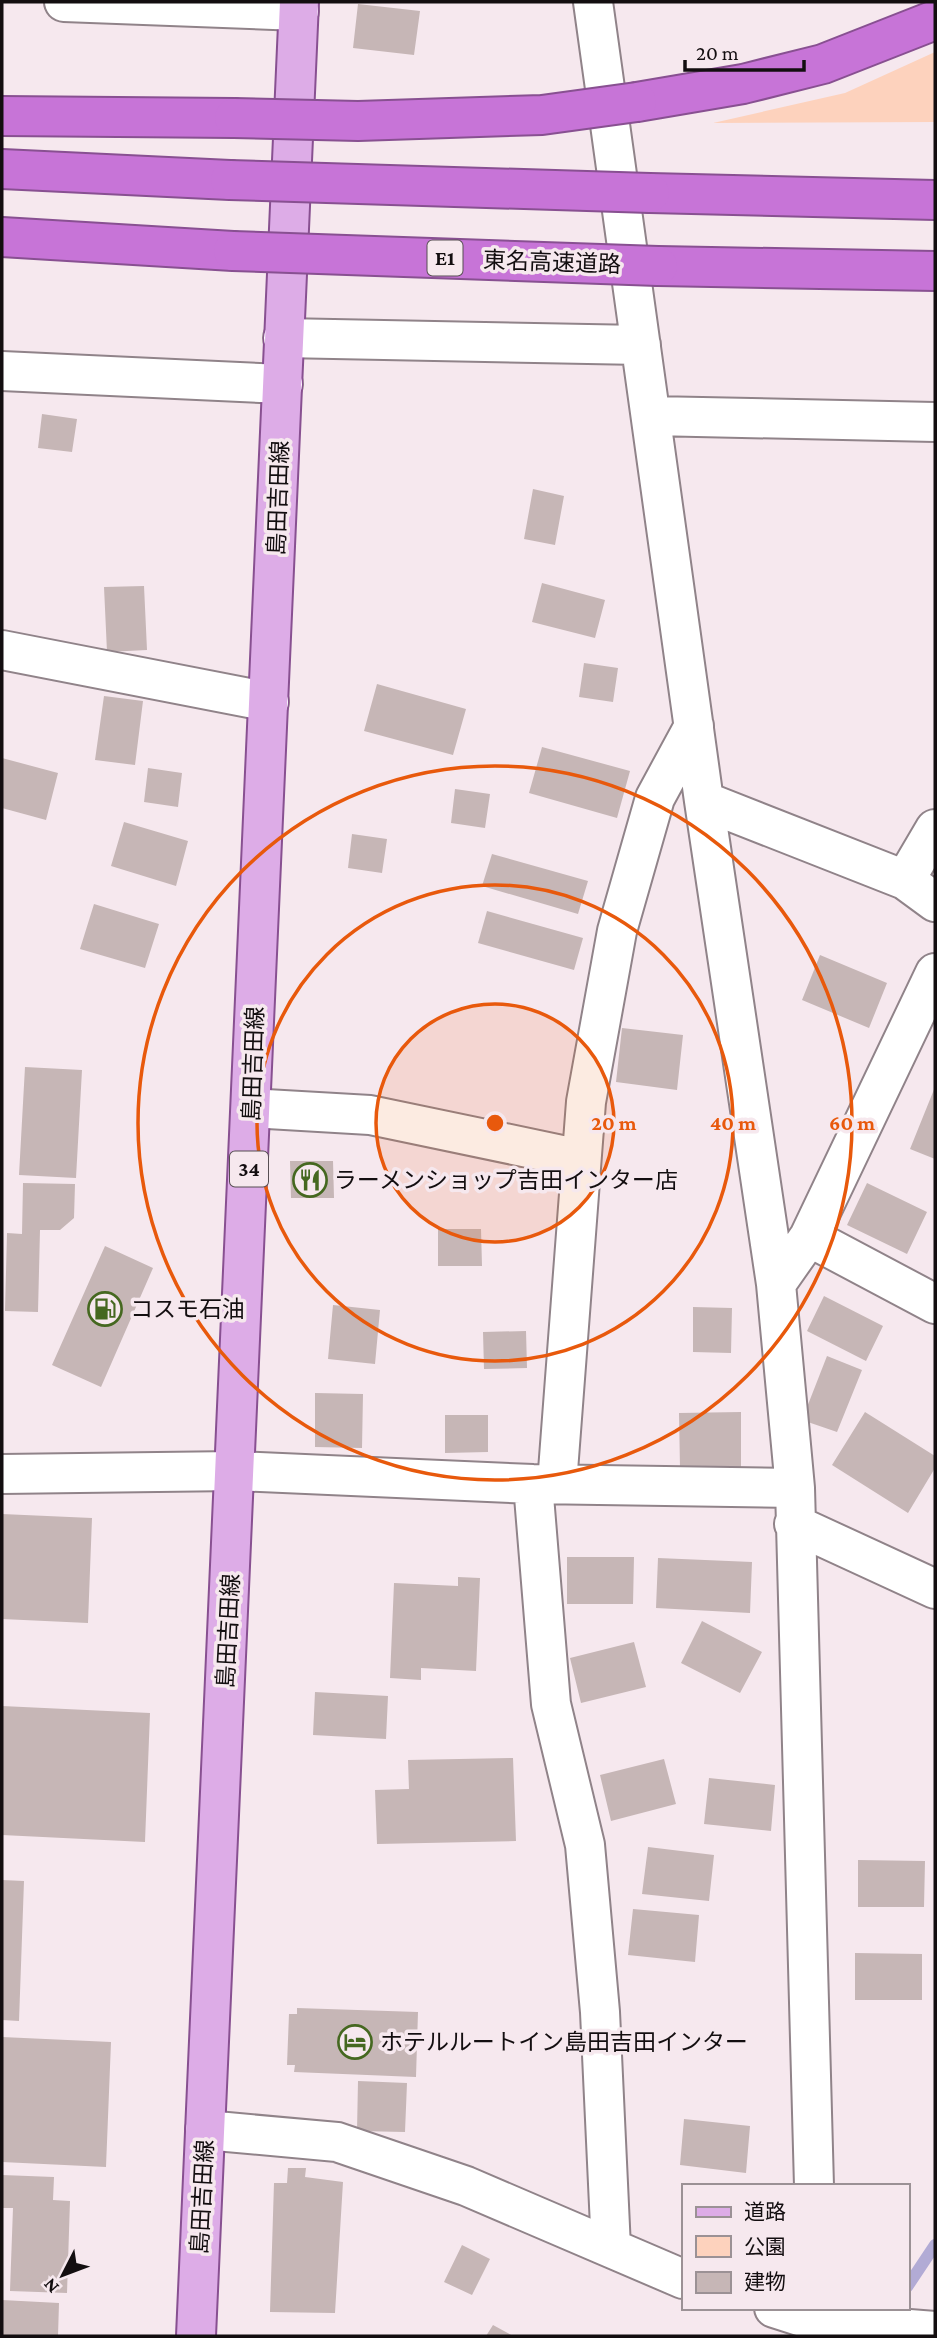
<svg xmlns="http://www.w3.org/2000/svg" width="937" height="2338" viewBox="0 0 937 2338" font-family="'Crimson Pro','Noto Sans JP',serif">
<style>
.green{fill:#fdd2bd}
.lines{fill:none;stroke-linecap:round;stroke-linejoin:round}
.stream{stroke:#b2abd5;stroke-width:12}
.building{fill:#c6b6b6}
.minor-casing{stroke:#908389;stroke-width:42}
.major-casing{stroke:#885091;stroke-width:42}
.highway-casing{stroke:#885091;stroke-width:42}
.minor{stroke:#fff;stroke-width:38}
.major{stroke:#ddace7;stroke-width:38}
.highway{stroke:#c774d7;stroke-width:38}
.highway-bridge-casing{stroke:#885091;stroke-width:42;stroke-linecap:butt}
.highway-bridge{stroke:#c774d7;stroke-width:38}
.ring{fill:none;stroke:#e8590c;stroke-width:3.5}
.labels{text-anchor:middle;stroke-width:7;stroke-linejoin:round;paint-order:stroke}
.shield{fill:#f6e8ee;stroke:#574f53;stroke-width:2}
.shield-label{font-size:21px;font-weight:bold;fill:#130e10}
.street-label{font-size:23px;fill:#130e10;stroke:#f6e8ee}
.poi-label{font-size:23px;fill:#130e10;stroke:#f6e8ee;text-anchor:start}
.centre{fill:#e8590c;stroke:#f6e8ee;stroke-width:3.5}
.ring-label{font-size:21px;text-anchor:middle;font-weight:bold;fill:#e8590c;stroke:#f6e8ee;stroke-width:7;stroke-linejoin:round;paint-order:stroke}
</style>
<rect width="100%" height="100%" fill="#f6e8ee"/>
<path class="green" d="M 935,52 L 935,122 L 713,123 L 845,93 Z"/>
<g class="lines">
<path class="stream" d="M 907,2287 L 935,2245"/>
</g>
<path class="building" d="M 358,4 L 420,11 L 414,55 L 353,48 Z
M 42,414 L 77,419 L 72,452 L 38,448 Z
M 533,489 L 564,496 L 555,545 L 524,539 Z
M 542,583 L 605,600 L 595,638 L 532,622 Z
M 144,586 L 147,650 L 107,652 L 104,587 Z
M 584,663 L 618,668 L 613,702 L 579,697 Z
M 377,684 L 466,709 L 453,755 L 364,731 Z
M 104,696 L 143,701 L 135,765 L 95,760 Z
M 542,747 L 630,771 L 617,818 L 529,793 Z
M 2,758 L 58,773 L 46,820 L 2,808 Z
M 148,768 L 182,773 L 178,807 L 144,802 Z
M 455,789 L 490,794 L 485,828 L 451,823 Z
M 124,822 L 188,841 L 176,886 L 111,866 Z
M 352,834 L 387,839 L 382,873 L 348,868 Z
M 492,854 L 588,881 L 578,914 L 482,886 Z
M 94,904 L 159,924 L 145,968 L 80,949 Z
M 487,911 L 583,938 L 574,970 L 478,943 Z
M 820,955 L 887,983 L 869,1028 L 802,1000 Z
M 622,1028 L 683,1035 L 677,1090 L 616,1082 Z
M 25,1067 L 82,1070 L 76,1178 L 19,1175 Z
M 935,1087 L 935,1159 L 910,1149 Z
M 290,1161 L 333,1161 L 334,1198 L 291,1198 Z
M 23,1183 L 75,1184 L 74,1218 L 60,1230 L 40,1230 L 38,1312 L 5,1311 L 7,1233 L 22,1234 Z
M 867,1183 L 927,1212 L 907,1254 L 847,1225 Z
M 438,1229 L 481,1229 L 482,1266 L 438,1266 Z
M 105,1246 L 153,1268 L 101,1387 L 52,1365 Z
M 824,1296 L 883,1326 L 866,1361 L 807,1331 Z
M 333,1305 L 380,1310 L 375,1364 L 328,1359 Z
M 693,1307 L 732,1308 L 731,1353 L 693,1352 Z
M 526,1331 L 527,1368 L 484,1369 L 483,1332 Z
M 827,1356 L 862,1370 L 837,1432 L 802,1420 Z
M 315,1393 L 363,1394 L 362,1448 L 315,1447 Z
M 741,1412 L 741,1467 L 680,1468 L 679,1413 Z
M 865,1412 L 935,1456 L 935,1468 L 908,1513 L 832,1465 Z
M 445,1415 L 488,1415 L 488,1452 L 445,1453 Z
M 2,1514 L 92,1518 L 88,1623 L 2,1619 Z
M 567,1557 L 634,1557 L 633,1604 L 567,1604 Z
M 658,1558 L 752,1562 L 750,1613 L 656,1608 Z
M 458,1577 L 480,1578 L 476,1671 L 421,1668 L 421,1680 L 390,1678 L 394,1583 L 458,1586 Z
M 702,1621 L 762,1652 L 740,1693 L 681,1663 Z
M 634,1642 L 646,1687 L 581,1703 L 570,1658 Z
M 315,1692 L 388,1696 L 386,1739 L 313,1735 Z
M 2,1706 L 150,1713 L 145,1842 L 2,1835 Z
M 513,1758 L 516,1841 L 377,1844 L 375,1790 L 409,1789 L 408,1760 Z
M 664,1759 L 676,1804 L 611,1821 L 600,1775 Z
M 709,1778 L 775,1785 L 771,1831 L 704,1824 Z
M 648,1847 L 714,1855 L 709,1901 L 642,1894 Z
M 858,1860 L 925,1861 L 924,1907 L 858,1907 Z
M 2,1880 L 24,1881 L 19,2021 L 2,2020 Z
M 633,1909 L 699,1915 L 695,1962 L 628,1955 Z
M 855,1953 L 922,1954 L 922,2000 L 855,2000 Z
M 297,2008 L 418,2012 L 416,2077 L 294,2072 L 295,2065 L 287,2065 L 289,2014 L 297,2014 Z
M 2,2037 L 111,2042 L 106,2167 L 2,2162 Z
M 358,2081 L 407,2083 L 405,2132 L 357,2131 Z
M 684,2119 L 750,2126 L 746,2173 L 680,2165 Z
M 288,2168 L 306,2168 L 305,2177 L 343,2182 L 335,2313 L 270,2312 L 274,2183 L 287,2183 Z
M 2,2175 L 54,2177 L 53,2200 L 70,2201 L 67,2293 L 10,2291 L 13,2208 L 2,2208 Z
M 462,2245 L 490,2259 L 472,2295 L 444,2282 Z
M 2,2300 L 59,2303 L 58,2336 L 2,2336 Z
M 493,2325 L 513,2336 L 486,2336 Z"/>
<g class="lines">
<g class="minor-casing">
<path id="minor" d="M 64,2 L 299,11
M 593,2 L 704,801 L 776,1284 L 795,1488 L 814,2186
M 283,338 L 641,345
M 2,371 L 283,384
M 652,416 L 935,422
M 2,650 L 269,702
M 704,801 L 905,880 L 935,902
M 905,880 L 935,829
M 251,1108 L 370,1115 L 581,1159
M 809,1237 L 935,1304
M 776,1284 L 809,1237 L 935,973
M 2,1474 L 235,1471 L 533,1484 L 795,1488
M 533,1484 L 551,1704 L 585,1845 L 600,2012 L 611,2248
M 557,1484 L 586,1102 L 617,931 L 655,798 L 694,726
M 794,1524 L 935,1589
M 205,2130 L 337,2142 L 466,2186 L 683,2279
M 774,2308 L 818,2322 L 935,2331"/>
</g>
<g class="major-casing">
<path id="major" d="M 196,2336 L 299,2"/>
</g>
<g class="highway-casing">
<path id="highway" d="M 637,102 L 743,84 L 823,64 L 935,20
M 2,116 L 234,118
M 2,169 L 230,180
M 650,193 L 935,200
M 2,237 L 233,251
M 658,266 L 935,271"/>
</g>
<use href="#minor" class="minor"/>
<use href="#major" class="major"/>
<use href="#highway" class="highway"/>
<g class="highway-bridge-casing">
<path id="highway-bridge" d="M 234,118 L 358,121 L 542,115 L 637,102
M 230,180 L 650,193
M 233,251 L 658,266"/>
</g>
<use href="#highway-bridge" class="highway-bridge"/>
</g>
<circle cx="495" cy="1123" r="119" fill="#e8590c" fill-opacity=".12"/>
<g class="ring">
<circle cx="495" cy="1123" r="119"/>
<circle cx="495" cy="1123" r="238"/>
<circle cx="495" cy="1123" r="357"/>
</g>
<defs>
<g id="restaurant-ring" transform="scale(1.75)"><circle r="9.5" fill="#f6e8ee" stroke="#456820" stroke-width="1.5"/><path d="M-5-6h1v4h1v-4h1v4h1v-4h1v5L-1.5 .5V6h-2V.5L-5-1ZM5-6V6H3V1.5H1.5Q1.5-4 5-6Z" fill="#456820"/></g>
<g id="fuel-ring" transform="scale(1.75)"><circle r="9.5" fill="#f6e8ee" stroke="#456820" stroke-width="1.5"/><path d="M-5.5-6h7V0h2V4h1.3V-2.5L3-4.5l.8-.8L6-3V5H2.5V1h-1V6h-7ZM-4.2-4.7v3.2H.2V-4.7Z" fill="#456820"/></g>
<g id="hotel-ring" transform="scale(1.75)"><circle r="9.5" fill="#f6e8ee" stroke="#456820" stroke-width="1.5"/><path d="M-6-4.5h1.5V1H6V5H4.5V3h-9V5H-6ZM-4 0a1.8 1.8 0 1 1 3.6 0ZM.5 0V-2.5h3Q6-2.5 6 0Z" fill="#456820"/></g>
</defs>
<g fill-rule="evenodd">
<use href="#restaurant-ring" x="310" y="1180"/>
<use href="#fuel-ring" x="105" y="1309"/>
<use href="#hotel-ring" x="355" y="2042"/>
</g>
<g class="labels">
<g class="shield">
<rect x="427.5" y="240.5" width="35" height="35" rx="5"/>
<rect x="230" y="1151.5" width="38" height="35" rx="5"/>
</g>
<g class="shield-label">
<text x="445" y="265">E1</text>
<text x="249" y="1176">34</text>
</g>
<g class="street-label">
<text transform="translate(552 262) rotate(2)" y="8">東名高速道路</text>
<text transform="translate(278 498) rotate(-88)" y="8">島田吉田線</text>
<text transform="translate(253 1064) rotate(-88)" y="8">島田吉田線</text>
<text transform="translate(228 1631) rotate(-87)" y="8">島田吉田線</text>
<text transform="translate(202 2197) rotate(-87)" y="8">島田吉田線</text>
</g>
<g class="poi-label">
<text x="334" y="1188">ラーメンショップ吉田インター店</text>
<text x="130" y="1317">コスモ石油</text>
<text x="380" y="2050">ホテルルートイン島田吉田インター</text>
</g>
</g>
<circle cx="495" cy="1123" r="10" class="centre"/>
<g class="ring-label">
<text x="614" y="1130">20 m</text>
<text x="733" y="1130">40 m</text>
<text x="852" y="1130">60 m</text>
</g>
<rect width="937" height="2338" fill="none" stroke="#130e10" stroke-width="7"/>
<rect x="682" y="2184" width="228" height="126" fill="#f6e8ee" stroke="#9b9195" stroke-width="2"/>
<rect x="696" y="2207" width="35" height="10" fill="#ddace7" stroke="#9b9195" stroke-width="2"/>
<text x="744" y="2219" font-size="21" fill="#130e10">道路</text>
<rect x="696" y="2236" width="35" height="21" fill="#fdd2bd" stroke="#9b9195" stroke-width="2"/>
<text x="744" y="2254" font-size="21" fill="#130e10">公園</text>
<rect x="696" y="2272" width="35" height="21" fill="#c6b6b6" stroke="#9b9195" stroke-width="2"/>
<text x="744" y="2289" font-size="21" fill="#130e10">建物</text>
<g transform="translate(63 2275) rotate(228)" stroke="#f6e8ee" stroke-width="5" paint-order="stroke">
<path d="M0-5L12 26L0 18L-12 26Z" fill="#130e10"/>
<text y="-10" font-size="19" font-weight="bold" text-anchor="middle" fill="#130e10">N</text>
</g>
<path d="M685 60v10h119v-10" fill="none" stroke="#130e10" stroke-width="3.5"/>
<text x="696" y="60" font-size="21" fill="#130e10" stroke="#f6e8ee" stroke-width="5" paint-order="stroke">20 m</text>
</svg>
